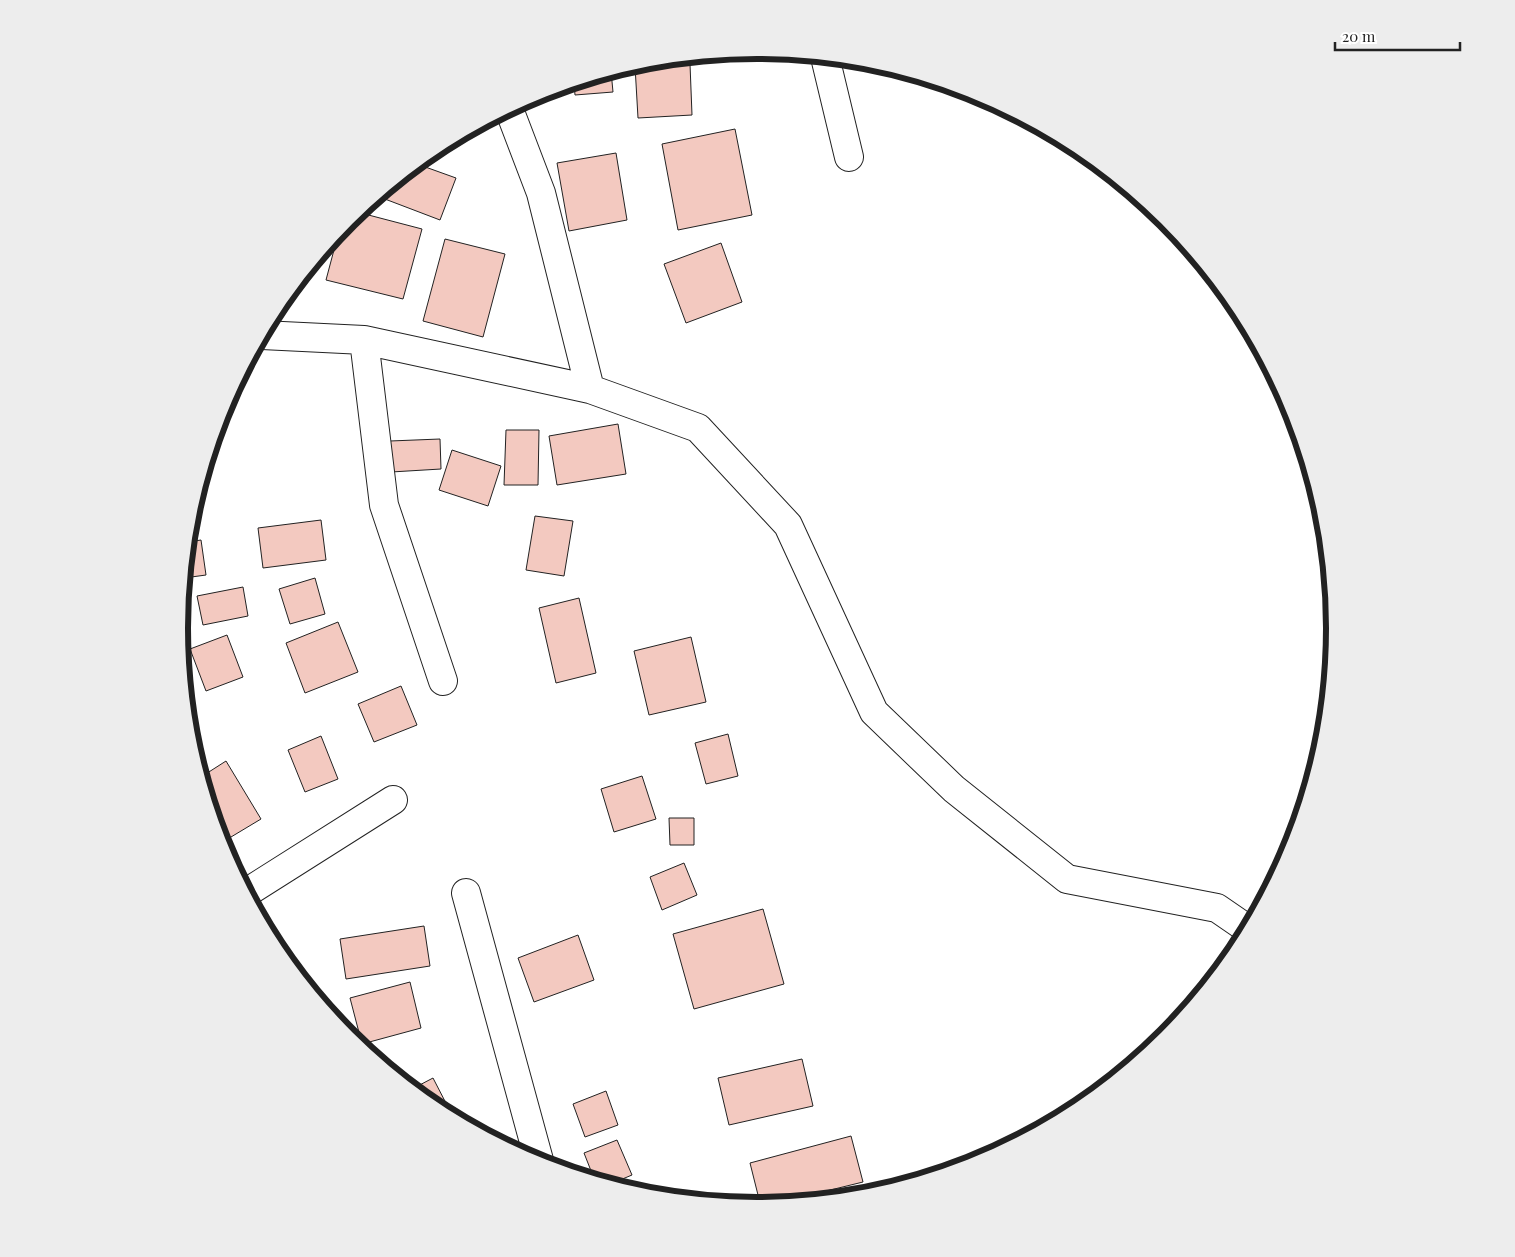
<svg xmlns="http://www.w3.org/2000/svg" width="1515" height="1257" viewBox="0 0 1515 1257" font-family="'Playfair Display',serif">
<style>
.building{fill:#f3c9c0;stroke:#222}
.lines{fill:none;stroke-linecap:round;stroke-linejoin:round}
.street-casing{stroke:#222;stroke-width:30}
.street{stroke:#fff;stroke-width:28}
.rim{fill:none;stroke:#222;stroke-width:6}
</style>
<rect width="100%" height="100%" fill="#fff"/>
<path class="building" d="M 690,64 L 692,115 L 638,118 L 635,66 Z
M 611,71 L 613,92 L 575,95 L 574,83 Z
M 735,129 L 752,215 L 678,230 L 662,144 Z
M 616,153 L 627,220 L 569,231 L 557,163 Z
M 417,164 L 456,178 L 440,220 L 377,196 Z
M 357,212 L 422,229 L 403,299 L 326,280 L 339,231 Z
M 445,239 L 505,254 L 483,337 L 423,321 Z
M 721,243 L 742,302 L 686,323 L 664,264 Z
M 618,424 L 626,474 L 557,485 L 549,436 Z
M 506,430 L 539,430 L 538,485 L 504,485 Z
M 440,439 L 441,469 L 391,472 L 390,441 Z
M 452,450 L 501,466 L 488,506 L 439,490 Z
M 535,516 L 573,521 L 564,576 L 526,570 Z
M 321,520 L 326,560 L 263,568 L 258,528 Z
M 201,540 L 206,575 L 184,578 L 188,542 Z
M 315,578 L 325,614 L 290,624 L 279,589 Z
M 243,587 L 248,616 L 203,625 L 197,596 Z
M 579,598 L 596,673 L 556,683 L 539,608 Z
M 338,622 L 358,672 L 305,693 L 286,643 Z
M 227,635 L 243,677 L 206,691 L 190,649 Z
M 691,637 L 706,702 L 649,715 L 634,651 Z
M 401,686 L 417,725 L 374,742 L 358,704 Z
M 728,734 L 738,776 L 706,784 L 695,743 Z
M 321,736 L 338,779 L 305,792 L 288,750 Z
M 226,761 L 261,819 L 221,843 L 201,777 Z
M 642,776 L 656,819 L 614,832 L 601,789 Z
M 669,818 L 694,818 L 694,845 L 670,845 Z
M 684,863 L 697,895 L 662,910 L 650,877 Z
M 763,909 L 784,984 L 694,1009 L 673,934 Z
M 424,926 L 430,966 L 346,979 L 340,939 Z
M 578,935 L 594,980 L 534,1002 L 518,958 Z
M 410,982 L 421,1028 L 362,1044 L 350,998 Z
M 802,1059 L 813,1106 L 729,1125 L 718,1078 Z
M 433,1078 L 449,1109 L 443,1113 L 412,1089 Z
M 606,1091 L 618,1125 L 585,1137 L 573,1104 Z
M 851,1136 L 863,1182 L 761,1207 L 750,1163 Z
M 617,1140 L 632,1175 L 608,1185 L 595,1181 L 584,1153 Z"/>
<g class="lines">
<g class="street-casing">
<path id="street" d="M 825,57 L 849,157
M 509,109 L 541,193 L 590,389
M 262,335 L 364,340 L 590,389 L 698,428 L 788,525 L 874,712 L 954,789 L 1067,879 L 1217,908 L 1249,930
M 364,340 L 384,505 L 443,681
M 246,893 L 393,800
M 466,893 L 540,1164"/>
</g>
<use href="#street" class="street"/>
</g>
<path d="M0 0H1515V1257H0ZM188 628a569 569 0 1 1 1138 0a569 569 0 1 1-1138 0Z" fill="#ededed" fill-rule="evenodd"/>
<path class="rim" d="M188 628a569 569 0 1 1 1138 0a569 569 0 1 1-1138 0Z"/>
<path d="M1335 42v8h125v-8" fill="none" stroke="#222222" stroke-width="2.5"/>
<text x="1342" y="42" font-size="15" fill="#222222" stroke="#ffffff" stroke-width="4" paint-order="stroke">20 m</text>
</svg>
